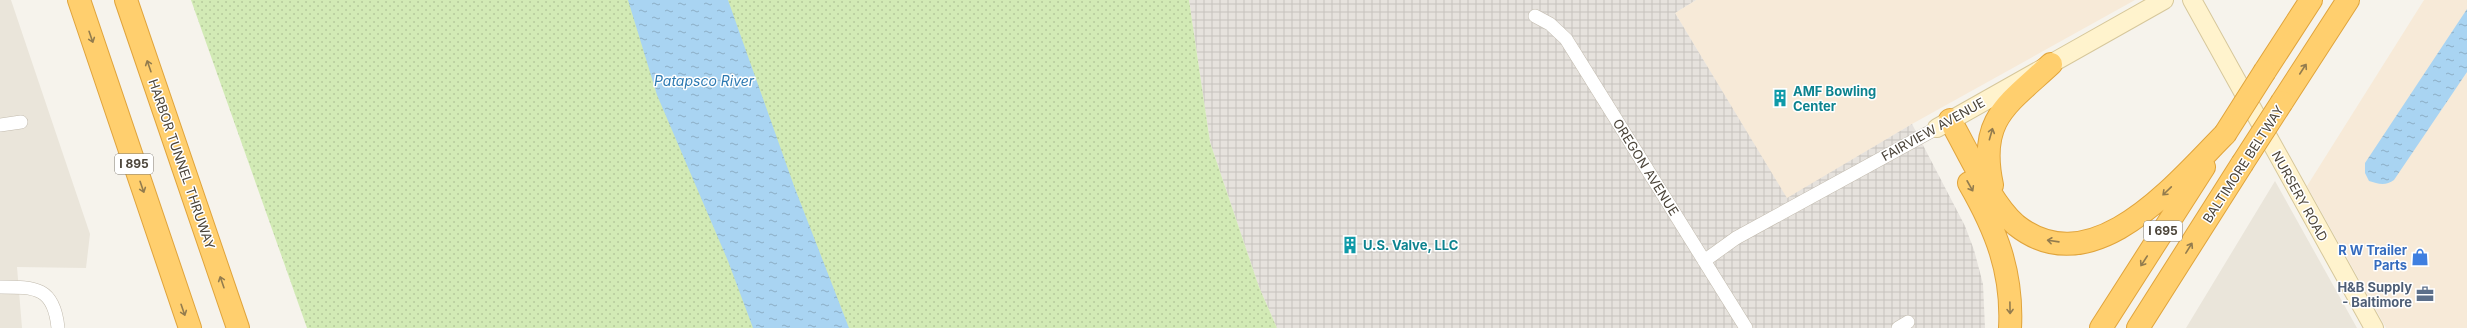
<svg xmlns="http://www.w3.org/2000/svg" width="2467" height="328" viewBox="0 0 2467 328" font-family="Inter,sans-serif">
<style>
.residential{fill:#eae5da}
.commercial{fill:#f7ead8}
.industrial{fill:url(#industrial-grid)}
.green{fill:url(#green-dots)}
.water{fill:url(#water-ripples)}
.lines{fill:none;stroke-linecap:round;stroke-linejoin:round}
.street-casing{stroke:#c2bbae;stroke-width:14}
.secondary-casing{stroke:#d6c79b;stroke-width:20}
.highway-casing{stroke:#e0a43c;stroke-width:24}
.street{stroke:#fff;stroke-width:13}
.secondary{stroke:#fff3cd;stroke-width:18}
.highway{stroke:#ffcf6e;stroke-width:22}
.highway-bridge-casing{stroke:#e0a43c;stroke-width:24;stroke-linecap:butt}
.highway-bridge{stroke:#ffcf6e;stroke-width:22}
.oneway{stroke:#937c4e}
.labels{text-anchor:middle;stroke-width:3;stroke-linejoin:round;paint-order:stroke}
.shield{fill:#fff;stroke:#817c74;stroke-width:1}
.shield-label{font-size:12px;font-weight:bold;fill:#4b4439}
.culture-label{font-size:13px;font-weight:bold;fill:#0d838f;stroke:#fff;text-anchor:start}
.street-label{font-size:13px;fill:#4b4439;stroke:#fff}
.shop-label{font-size:13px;font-weight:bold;fill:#366cbe;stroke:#fff;text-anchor:end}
.service-label{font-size:13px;font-weight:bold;fill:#4e5e75;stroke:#fff;text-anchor:end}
.water-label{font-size:14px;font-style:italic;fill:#2e7ab2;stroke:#fff}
</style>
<defs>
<pattern id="industrial-grid" width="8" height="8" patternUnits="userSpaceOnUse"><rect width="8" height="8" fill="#e6e2dd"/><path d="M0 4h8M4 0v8" fill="none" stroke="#c7c3be"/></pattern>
<pattern id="green-dots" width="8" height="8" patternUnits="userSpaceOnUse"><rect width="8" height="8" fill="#d2eab5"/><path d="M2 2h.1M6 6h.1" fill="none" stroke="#b6ca9c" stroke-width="1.8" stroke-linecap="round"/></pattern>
<pattern id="water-ripples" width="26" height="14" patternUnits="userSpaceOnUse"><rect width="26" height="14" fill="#a9d4f2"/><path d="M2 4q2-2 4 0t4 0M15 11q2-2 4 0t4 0" fill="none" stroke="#8caec5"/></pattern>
</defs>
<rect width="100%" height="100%" fill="#f6f3ec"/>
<path class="residential" d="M 0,0 L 11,0 L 90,234 L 86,268 L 17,267 L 22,328 L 0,328 Z
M 2275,181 L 2357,328 L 2186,328 Z"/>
<path class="commercial" d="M 1696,0 L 2135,0 L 1912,124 L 1787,199 L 1675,13 Z
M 2424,0 L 2467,0 L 2467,328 L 2386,328 L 2307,186 Z"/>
<path class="industrial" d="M 1189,0 L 1696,0 L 1675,13 L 1787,198 L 1912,124 L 1965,226 L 1974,250 L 1983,284 L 1985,328 L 1277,328 L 1259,287 L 1210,142 Z"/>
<path class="green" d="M 191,0 L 1189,0 L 1210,142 L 1259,287 L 1277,328 L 307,328 Z"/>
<path class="water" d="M 628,0 L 728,0 L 794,186 L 849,328 L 753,328 L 728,261 L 657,95 Z
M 2467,9 L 2467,72 L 2394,180 C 2386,186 2378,184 2369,181 L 2365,173 L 2365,163 Z"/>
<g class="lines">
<g class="street-casing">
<path id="street" d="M 1535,16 L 1550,24 L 1566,39 L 1746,328
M 0,125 L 21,122
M 1704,261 L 1736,238 L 1937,128
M 0,287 C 36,287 54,287 58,328
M 1898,328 L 1908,322"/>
</g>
<g class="secondary-casing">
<path id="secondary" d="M 2192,0 L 2374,328
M 1937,128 L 2164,0"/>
</g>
<g class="highway-casing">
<path id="highway" d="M 79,0 L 190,328
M 126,0 L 238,328
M 2265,71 L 2311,0
M 2282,102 L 2348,0
M 1950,120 C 1967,149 1991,204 2016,225 C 2093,286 2176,183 2225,134
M 1969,183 C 1996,230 2013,272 2010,328
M 1992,185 C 1978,119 2007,105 2051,64
M 2101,328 L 2204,167
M 2138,328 L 2242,164"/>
</g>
<use href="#street" class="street"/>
<use href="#secondary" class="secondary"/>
<use href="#highway" class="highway"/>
<g class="highway-bridge-casing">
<path id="highway-bridge" d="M 2225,134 L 2265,71
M 2242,164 L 2282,102"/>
</g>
<use href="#highway-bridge" class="highway-bridge"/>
</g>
<defs><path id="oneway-shaft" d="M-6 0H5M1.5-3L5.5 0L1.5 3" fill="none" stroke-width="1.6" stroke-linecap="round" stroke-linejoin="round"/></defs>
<g class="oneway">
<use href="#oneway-shaft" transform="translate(91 37) rotate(71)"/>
<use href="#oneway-shaft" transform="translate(149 66) rotate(-109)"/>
<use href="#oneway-shaft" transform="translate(2303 69) rotate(-57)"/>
<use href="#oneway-shaft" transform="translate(1991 134) rotate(-74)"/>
<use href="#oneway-shaft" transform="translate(1970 186) rotate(61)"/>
<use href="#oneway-shaft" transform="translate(142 187) rotate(71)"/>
<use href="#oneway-shaft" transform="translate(2167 191) rotate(136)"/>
<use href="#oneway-shaft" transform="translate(2053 241) rotate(-172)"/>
<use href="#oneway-shaft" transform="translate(2189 248) rotate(-58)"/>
<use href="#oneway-shaft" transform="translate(2144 261) rotate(123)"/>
<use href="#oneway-shaft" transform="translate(222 282) rotate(-109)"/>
<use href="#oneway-shaft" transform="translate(2010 308) rotate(89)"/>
<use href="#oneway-shaft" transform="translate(183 310) rotate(71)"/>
</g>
<defs>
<g id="building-bare" transform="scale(1.38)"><path d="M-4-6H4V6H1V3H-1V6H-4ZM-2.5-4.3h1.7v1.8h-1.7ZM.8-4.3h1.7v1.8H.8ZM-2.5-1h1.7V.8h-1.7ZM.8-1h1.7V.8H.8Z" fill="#0f9aa8" stroke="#fff" stroke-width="2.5" paint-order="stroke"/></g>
<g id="shop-bare" transform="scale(1.38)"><path d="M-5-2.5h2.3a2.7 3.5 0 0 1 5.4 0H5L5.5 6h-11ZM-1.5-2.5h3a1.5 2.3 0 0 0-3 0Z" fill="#3f7fe0" stroke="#fff" stroke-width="2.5" paint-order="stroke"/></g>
<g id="office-bare" transform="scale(1.38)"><path d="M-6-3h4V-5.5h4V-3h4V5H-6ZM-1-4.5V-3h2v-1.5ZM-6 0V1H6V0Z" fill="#5c6f8a" stroke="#fff" stroke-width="2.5" paint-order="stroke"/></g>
</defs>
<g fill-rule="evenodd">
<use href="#building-bare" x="1780" y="98"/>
<use href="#building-bare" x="1350" y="245"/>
<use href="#shop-bare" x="2420" y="257"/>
<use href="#office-bare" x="2425" y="294"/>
</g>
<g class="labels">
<g class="shield">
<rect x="115" y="154" width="38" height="20" rx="3"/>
<rect x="2144" y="221" width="38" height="20" rx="3"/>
</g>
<g class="shield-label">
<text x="134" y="168">I 895</text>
<text x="2163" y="235">I 695</text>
</g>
<g class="culture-label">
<text x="1793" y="96">AMF Bowling<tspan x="1793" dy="15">Center</tspan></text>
<text x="1363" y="250">U.S. Valve, LLC</text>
</g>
<g class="street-label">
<text transform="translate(1933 129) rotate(-29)" y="5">FAIRVIEW AVENUE</text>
<text transform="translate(182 164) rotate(71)" y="5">HARBOR TUNNEL THRUWAY</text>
<text transform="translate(2243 164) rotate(-57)" y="5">BALTIMORE BELTWAY</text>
<text transform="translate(1646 167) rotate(58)" y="5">OREGON AVENUE</text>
<text transform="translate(2300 196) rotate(61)" y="5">NURSERY ROAD</text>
</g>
<g class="shop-label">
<text x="2407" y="255">R W Trailer<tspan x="2407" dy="15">Parts</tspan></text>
</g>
<g class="service-label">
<text x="2412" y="292">H&amp;B Supply<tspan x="2412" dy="15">- Baltimore</tspan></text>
</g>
<g class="water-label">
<text x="704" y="86">Patapsco River</text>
</g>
</g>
</svg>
